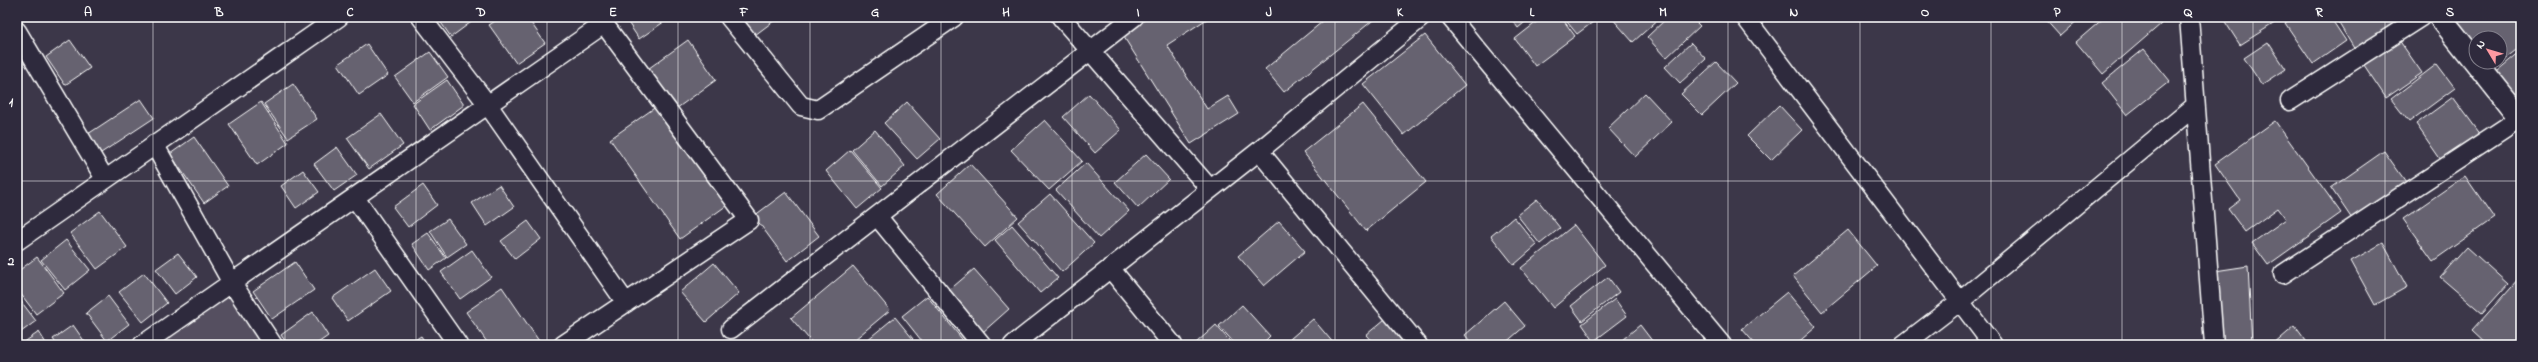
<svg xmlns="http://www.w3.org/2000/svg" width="2538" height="362" viewBox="0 0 2538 362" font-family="'Indie Flower',sans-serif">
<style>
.green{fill:#555060;stroke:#aaa8b0}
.building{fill:#666270;stroke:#fff}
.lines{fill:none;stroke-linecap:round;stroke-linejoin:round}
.minor-casing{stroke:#fff;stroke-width:21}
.tertiary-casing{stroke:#fff;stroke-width:25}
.minor{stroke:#2f2a3d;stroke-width:18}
.tertiary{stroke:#2f2a3d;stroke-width:22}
.grid{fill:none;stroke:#fff;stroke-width:1;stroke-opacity:0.55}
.neatline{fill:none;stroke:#fff;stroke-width:1.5}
.grid-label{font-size:13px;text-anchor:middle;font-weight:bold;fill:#fff}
</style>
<rect width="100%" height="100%" fill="#3c3749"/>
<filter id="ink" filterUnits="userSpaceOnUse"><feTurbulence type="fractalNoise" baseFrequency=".025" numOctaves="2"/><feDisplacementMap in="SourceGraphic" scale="8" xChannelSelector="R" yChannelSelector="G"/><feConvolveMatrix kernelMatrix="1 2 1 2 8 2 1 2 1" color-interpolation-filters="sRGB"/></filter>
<g filter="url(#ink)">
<path class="green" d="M 232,283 L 273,345 L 142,345 Z"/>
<path class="building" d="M 437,17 L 478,17 L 451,37 Z
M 501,17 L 527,17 L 545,43 L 516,63 L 489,25 Z
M 626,17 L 671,17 L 639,39 L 625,18 Z
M 742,17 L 779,17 L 755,35 Z
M 1149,17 L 1210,17 L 1167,45 L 1207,109 L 1228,96 L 1239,114 L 1191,144 L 1122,34 Z
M 1328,17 L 1377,17 L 1284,92 L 1265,69 Z
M 1510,17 L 1531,17 L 1518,28 Z
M 1543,17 L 1561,17 L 1575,36 L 1535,66 L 1515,39 Z
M 1563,17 L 1589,17 L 1593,22 L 1577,34 Z
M 1611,17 L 1661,17 L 1633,42 Z
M 1668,17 L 1691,17 L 1700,26 L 1666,58 L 1647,37 Z
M 2043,17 L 2081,17 L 2060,36 Z
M 2105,17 L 2155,17 L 2161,24 L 2103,74 L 2076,42 Z
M 2222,17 L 2284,17 L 2240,45 Z
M 2293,17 L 2330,17 L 2346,41 L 2313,64 L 2285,23 Z
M 2335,17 L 2408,17 L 2355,50 Z
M 2454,17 L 2521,17 L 2521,47 L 2494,68 L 2490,62 L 2500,62 L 2500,38 L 2476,38 L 2476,44 Z
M 1425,35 L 1465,85 L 1404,135 L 1363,84 Z
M 70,40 L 90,68 L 65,85 L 46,57 Z
M 688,40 L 716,80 L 673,111 L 645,71 Z
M 2399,40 L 2422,73 L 2386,98 L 2364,65 Z
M 2268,42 L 2286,69 L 2262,85 L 2244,58 Z
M 1691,43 L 1706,59 L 1680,83 L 1665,67 Z
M 367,44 L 388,75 L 359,95 L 338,64 Z
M 2144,49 L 2170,81 L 2127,115 L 2102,83 Z
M 2521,51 L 2521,103 L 2492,75 Z
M 430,52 L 448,77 L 413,102 L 395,77 Z
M 1716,62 L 1736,83 L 1702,115 L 1681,94 Z
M 2437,64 L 2455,88 L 2409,122 L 2391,99 Z
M 447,80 L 464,105 L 430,130 L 413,104 Z
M 293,84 L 317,119 L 288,138 L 264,104 Z
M 1645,93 L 1672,122 L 1635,157 L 1608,128 Z
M 1089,94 L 1121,130 L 1095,153 L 1063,117 Z
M 2453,97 L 2481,135 L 2443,163 L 2416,124 Z
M 141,99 L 154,118 L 101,153 L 88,134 Z
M 261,102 L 288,143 L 257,165 L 229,124 Z
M 907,102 L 940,139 L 917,159 L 884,123 Z
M 660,104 L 730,203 L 680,239 L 610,139 Z
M 1363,104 L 1426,182 L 1366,231 L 1303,152 Z
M 1779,105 L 1802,130 L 1771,160 L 1747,136 Z
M 381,114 L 403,145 L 369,169 L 347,138 Z
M 1045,120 L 1082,161 L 1049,190 L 1011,150 Z
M 2275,121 L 2341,213 L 2268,265 L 2252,243 L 2286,219 L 2278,208 L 2245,232 L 2228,209 L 2240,200 L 2215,164 Z
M 875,130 L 905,166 L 882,186 L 852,150 Z
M 194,137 L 228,186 L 204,203 L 170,154 Z
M 337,147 L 357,175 L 334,191 L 314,164 Z
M 850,150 L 882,188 L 857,209 L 826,171 Z
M 2384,151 L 2406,182 L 2352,219 L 2331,188 Z
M 1146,154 L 1169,179 L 1138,208 L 1115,182 Z
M 1086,163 L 1129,211 L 1099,238 L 1056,190 Z
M 970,164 L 1018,217 L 985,247 L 937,194 Z
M 303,170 L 319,192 L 296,208 L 281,186 Z
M 2465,176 L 2494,218 L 2433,261 L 2403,219 Z
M 423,185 L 437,205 L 408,227 L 393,207 Z
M 499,185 L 514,207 L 487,226 L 472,203 Z
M 786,192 L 819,236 L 787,261 L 754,216 Z
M 1050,194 L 1094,243 L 1062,272 L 1018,222 Z
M 1537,199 L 1560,228 L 1540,244 L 1517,215 Z
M 100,211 L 127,247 L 97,269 L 70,233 Z
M 1514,217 L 1537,245 L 1514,265 L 1491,236 Z
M 448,219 L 466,244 L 447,257 L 430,231 Z
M 528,221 L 541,239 L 515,259 L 501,241 Z
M 1279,221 L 1305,251 L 1264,286 L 1238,256 Z
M 1012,225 L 1058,278 L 1040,293 L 995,240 Z
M 1574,225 L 1605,265 L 1553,308 L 1521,268 Z
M 1848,230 L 1877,266 L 1822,312 L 1793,276 Z
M 428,233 L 446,258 L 429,270 L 412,244 Z
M 66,240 L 90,270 L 65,290 L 41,260 Z
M 2383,243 L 2407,287 L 2375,305 L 2351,261 Z
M 2467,247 L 2508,284 L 2482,313 L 2440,277 Z
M 472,250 L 491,277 L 460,299 L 441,272 Z
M 178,253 L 197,277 L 175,294 L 156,269 Z
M 37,257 L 64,293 L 36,314 L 17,289 L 17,272 Z
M 295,262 L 314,290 L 272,319 L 253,291 Z
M 714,263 L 739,293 L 706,322 L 680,292 Z
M 853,266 L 890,310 L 848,345 L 814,345 L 791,318 Z
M 2248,266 L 2252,345 L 2219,345 L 2215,271 Z
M 375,268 L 391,291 L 348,321 L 332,298 Z
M 974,269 L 1009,309 L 983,332 L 947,292 Z
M 144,273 L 167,303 L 143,322 L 119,292 Z
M 1608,277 L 1619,292 L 1582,321 L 1571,306 Z
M 2519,278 L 2521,345 L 2487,345 L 2472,331 Z
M 502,287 L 539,341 L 533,345 L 489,345 L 466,312 Z
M 1787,292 L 1816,327 L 1795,345 L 1756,345 L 1742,329 Z
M 17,296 L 36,321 L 17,335 Z
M 108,296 L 129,324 L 107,341 L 86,313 Z
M 927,296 L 966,344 L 965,345 L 925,345 L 902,316 Z
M 1615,299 L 1627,316 L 1594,341 L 1582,324 Z
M 1504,301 L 1525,326 L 1503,345 L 1473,345 L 1465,335 Z
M 1242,305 L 1270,336 L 1261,345 L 1236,345 L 1219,326 Z
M 313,312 L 328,336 L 315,345 L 288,345 L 281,335 Z
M 895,317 L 913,339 L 906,345 L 861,345 Z
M 1313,319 L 1335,345 L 1295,345 L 1290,339 Z
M 1385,319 L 1407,345 L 1375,345 L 1366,335 Z
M 73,325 L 87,345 L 57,345 L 53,339 Z
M 1216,325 L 1233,345 L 1198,345 L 1196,343 Z
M 1640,325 L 1653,342 L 1649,345 L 1616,345 Z
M 2295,326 L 2309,345 L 2273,345 Z
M 39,332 L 47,345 L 20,345 Z
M 421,336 L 427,345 L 407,345 Z"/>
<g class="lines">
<g class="minor-casing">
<path id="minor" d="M 421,17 L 488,105 L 626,303
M 729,17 L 801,106 L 818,110 L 954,17
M 1061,17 L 1210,189
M 1450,17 L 1722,345
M 1745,17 L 1993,345
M 2189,17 L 2214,345
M 17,31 L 105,179
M 2290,101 L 2421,17
M 154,144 L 232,283 L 273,345
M 1259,151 L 1418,345
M 355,198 L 458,345
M 877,216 L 982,345
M 17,241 L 339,17
M 1110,268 L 1173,345
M 2283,274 L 2520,118
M 731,329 L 1134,17
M 142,345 L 604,24 L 749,220 L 563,345
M 1013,345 L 1259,151 L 1422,17
M 1903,345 L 1959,302 L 2195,106"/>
</g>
<g class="tertiary-casing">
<path id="tertiary" d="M 2440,17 L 2521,119"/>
</g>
<use href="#minor" class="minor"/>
<use href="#tertiary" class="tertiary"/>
</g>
</g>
<path class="grid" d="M 153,17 L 153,345M 285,17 L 285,345M 416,17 L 416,345M 547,17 L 547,345M 678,17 L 678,345M 810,17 L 810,345M 941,17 L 941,345M 1072,17 L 1072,345M 1203,17 L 1203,345M 1335,17 L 1335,345M 1466,17 L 1466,345M 1597,17 L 1597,345M 1728,17 L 1728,345M 1860,17 L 1860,345M 1991,17 L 1991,345M 2122,17 L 2122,345M 2253,17 L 2253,345M 2385,17 L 2385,345M 17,181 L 2521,181"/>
<rect width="2538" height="362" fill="none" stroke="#2f2a3d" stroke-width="44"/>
<g transform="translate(2488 50) rotate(308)"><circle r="19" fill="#2f2a3d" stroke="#827f8b"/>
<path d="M0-3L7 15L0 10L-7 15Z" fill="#ff9aa2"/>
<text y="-6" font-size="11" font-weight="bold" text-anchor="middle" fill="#ffffff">N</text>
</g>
<rect x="22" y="22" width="2494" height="318" class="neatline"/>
<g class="grid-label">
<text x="88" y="16">A</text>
<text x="219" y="16">B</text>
<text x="350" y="16">C</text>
<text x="481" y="16">D</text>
<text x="613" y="16">E</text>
<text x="744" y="16">F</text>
<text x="875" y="16">G</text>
<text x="1006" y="16">H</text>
<text x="1138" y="16">I</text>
<text x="1269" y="16">J</text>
<text x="1400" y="16">K</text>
<text x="1532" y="16">L</text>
<text x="1663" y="16">M</text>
<text x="1794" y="16">N</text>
<text x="1925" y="16">O</text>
<text x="2057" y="16">P</text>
<text x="2188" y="16">Q</text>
<text x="2319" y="16">R</text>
<text x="2450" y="16">S</text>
<text x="11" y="106">1</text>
<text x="11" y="265">2</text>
</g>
</svg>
